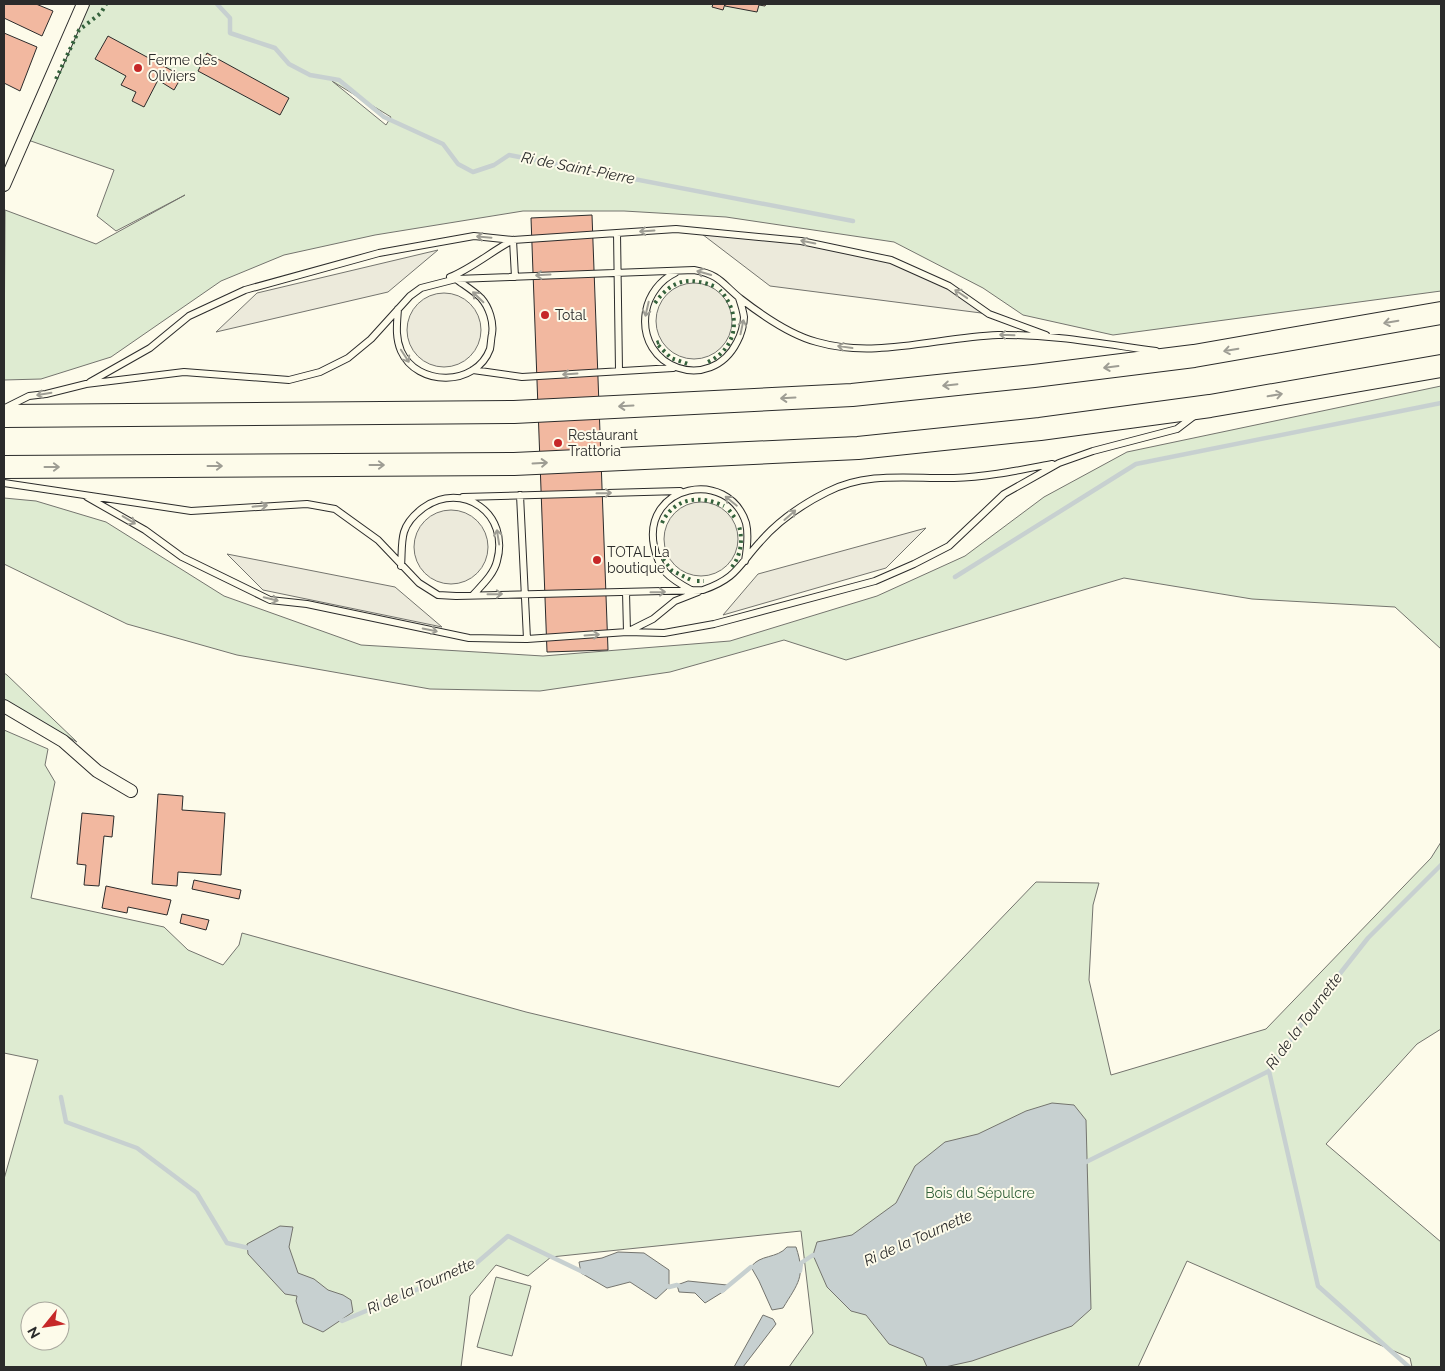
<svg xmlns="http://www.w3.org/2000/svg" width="1445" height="1371" viewBox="0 0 1445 1371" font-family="Raleway,sans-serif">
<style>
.green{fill:#deebd1;stroke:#74746e;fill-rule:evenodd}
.parking{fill:#eceadb;stroke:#74746e}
.water{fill:#c7d0d0;stroke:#74746e}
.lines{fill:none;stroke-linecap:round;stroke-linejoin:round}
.stream{stroke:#c7d0d0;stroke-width:4.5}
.building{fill:#f2b8a0;stroke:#2b2b2b}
.service-casing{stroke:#2b2b2b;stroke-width:8}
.minor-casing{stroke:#2b2b2b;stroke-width:14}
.motorway-casing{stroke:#2b2b2b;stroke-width:24}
.service{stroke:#fdfbea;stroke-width:6}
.minor{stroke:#fdfbea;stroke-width:12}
.motorway{stroke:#fdfbea;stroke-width:22}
.hedge{stroke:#34623c;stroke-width:4;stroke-dasharray:2.5 4;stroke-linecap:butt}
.oneway{stroke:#9e9d94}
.poi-dot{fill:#c62828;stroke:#fdfbea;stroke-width:2}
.labels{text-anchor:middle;stroke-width:4;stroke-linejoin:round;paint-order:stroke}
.poi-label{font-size:14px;fill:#2b2b2b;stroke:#fdfbea;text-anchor:start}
.park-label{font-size:14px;fill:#34623c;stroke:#fdfbea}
.water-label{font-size:15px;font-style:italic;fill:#2b2b2b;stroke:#fdfbea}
</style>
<rect width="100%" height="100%" fill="#fdfbea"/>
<path class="green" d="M 81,4 L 1441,4 L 1441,291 L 1113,335 L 1023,315 L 983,288 L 894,242 L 726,217 L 624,211 L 523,211 L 375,235 L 284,255 L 221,281 L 111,357 L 41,379 L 4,380 L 5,210 L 96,244 L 185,195 L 116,231 L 97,216 L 114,170 L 28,140 ZM 332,81 L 391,117 L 386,125 Z
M 1441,386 L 1441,649 L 1395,607 L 1252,599 L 1124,578 L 846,660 L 784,640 L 670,672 L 540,691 L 430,689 L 237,655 L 127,624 L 4,564 L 4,498 L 36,501 L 106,522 L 224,596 L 361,645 L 543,656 L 730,641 L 877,596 L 965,556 L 1044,497 L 1127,452 Z
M 4,673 L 7,675 L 77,742 L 4,700 Z
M 4,730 L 48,749 L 45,765 L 55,782 L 31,898 L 164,927 L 188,950 L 223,965 L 239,945 L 242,933 L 526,1012 L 839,1087 L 1036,882 L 1099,883 L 1093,905 L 1089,980 L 1111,1075 L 1266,1029 L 1431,858 L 1441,842 L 1441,1029 L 1417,1044 L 1326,1144 L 1441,1242 L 1441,1367 L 1412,1367 L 1410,1358 L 1187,1261 L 1138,1367 L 789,1367 L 813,1333 L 801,1231 L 551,1257 L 528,1276 L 496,1265 L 470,1296 L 461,1367 L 4,1367 L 4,1179 L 38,1060 L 4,1053 ZM 30,1311 L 60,1311 L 60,1341 L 30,1341 Z
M 496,1277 L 531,1286 L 512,1356 L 477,1347 Z"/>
<path class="parking" d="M 698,231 L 801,241 L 891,260 L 949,286 L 989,314 L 770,286 Z
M 438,250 L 388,292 L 216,332 L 257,293 Z
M656 321a38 38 0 1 1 76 0a38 38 0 1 1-76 0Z
M407 330a37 37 0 1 1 74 0a37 37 0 1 1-74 0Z
M664 539a37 37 0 1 1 74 0a37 37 0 1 1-74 0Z
M414 547a37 37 0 1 1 74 0a37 37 0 1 1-74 0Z
M 926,528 L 886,568 L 723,615 L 758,574 Z
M 227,554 L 395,587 L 442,627 L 263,590 Z"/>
<path class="water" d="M 1052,1103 L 1074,1105 L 1086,1120 L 1091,1309 L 1072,1326 L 972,1361 L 945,1367 L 927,1367 L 923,1358 L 889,1344 L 866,1315 L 851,1311 L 827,1287 L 813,1255 L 817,1242 L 852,1235 L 896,1203 L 915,1166 L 945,1142 L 978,1134 L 1026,1111 Z
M 280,1226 L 293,1227 L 289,1247 L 298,1273 L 314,1279 L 328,1290 L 343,1295 L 351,1300 L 353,1312 L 323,1332 L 303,1323 L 296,1301 L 297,1296 L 285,1294 L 248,1254 L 247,1244 Z
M 787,1247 L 796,1247 C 806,1277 798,1283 783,1308 L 772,1310 L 759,1281 L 751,1267 C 760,1254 777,1259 787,1247 Z
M 618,1252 L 644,1253 L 669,1270 L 669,1287 L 656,1299 L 630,1282 L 607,1288 L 581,1273 L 579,1262 L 602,1258 Z
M 688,1281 L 727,1285 L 726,1290 L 705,1303 L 695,1293 L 679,1292 L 677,1285 Z
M 763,1315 L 773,1319 L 776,1324 L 743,1367 L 734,1367 Z"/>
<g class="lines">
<path class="stream" d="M 217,4 L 230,18 L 230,33 L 275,48 L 289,64 L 310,75 L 339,80 L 384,117 L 443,144 L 458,164 L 473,172 L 494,165 L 509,155 L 853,221
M 955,577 L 1136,464 L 1441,403
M 1269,1071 L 1318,1286 L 1409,1367
M 61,1097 L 66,1122 L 137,1148 L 197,1193 L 227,1243 L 253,1249
M 1084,1163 L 1269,1071 L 1312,1009 L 1368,938 L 1441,865
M 796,1270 L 800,1271 L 801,1263 L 813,1255 L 818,1256
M 664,1284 L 669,1287 L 677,1285 L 682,1287
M 722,1291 L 751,1267 L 756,1267
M 338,1317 L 342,1321 L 473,1266 L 508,1236 L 585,1273"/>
</g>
<path class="building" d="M 4,4 L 36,4 L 53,11 L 42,36 L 4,18 Z
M 713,4 L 725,4 L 723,10 L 712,7 Z
M 725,4 L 766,4 L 765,6 L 759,5 L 757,12 L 725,6 Z
M 4,33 L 37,47 L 20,91 L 4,83 Z
M 108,36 L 182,76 L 174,90 L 158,80 L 144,107 L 132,101 L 136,92 L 121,85 L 126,76 L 95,59 Z
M 207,53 L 289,98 L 280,115 L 198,71 Z
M 592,215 L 608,650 L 547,652 L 531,218 Z
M 158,794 L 183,796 L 182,810 L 225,813 L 221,875 L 178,872 L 177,886 L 152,884 Z
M 82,813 L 114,816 L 112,837 L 104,836 L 99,886 L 84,885 L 86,865 L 77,864 Z
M 194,880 L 241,890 L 239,899 L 192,889 Z
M 106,886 L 171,900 L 167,915 L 128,907 L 127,913 L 102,908 Z
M 182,914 L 209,920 L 206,930 L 180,923 Z"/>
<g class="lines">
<g class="service-casing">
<path id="service" d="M 617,233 L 619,370
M 675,273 C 660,280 649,295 646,311 C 636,369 711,394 737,342 C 741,335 744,324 744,317 C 743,310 741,304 739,298
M 450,277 C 471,269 492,251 513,240 L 515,277
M 398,309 C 397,324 395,337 401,351 C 417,387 476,387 490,349 C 491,344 491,338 492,334 C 494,322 489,307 481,298 C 474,291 464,285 456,279
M 473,370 L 522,377 L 673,368
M 90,382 L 150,348 L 189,316 L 245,290 L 379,253 L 474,236 L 513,240 L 676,229 L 801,241 L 891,260 L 949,286 L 989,314 L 1046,335
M 5,408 L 29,396 L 46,394 L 86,384 L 184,372 L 289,380 L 320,372 L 348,358 L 371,339 L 410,296 L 421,288 L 456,279 L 694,270 C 721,275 722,284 741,299 C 763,316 790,335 817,342 C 876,359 938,337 998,335 C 1051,334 1104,344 1156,351
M 4,483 L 191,511 L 307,504 L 335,509 L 378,540 L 419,583 L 438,595 L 456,596 L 703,590 C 737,578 738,566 760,542 C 778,521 803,504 827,492 C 867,471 911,479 954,478 C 987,477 1020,470 1052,464
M 520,495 L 527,639
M 87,497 L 145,530 L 182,557 L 270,600 L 307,604 L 469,638 L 527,639 L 627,632 L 664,633 L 714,624 L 875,581 L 914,564 L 949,546 L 1004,494 L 1059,463 L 1093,451 L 1177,429 L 1194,416
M 463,497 L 680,491
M 401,566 C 402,555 401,542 404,532 C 407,522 415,514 423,508 C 463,480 510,514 497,561 C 494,574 482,585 473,595
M 691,590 C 669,578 659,571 654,546 C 642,485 728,467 746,523 C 749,535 747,549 745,561
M 626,592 L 627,632 L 653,619 L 675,601 L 698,592"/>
</g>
<g class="minor-casing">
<path id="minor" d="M 4,185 L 83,4
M 4,706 L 63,741 L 97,771 L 131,791"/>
</g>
<g class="motorway-casing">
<path id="motorway" d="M 4,416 L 514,412 L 852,395 L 1034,376 L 1194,356 L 1441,313
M 4,467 L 514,464 L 858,448 L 1040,429 L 1210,406 L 1441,366"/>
</g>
<use href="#service" class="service"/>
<use href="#minor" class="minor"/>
<use href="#motorway" class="motorway"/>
<path class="hedge" d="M 56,79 L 79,30 L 101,13 L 106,4
M 655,303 C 673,278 690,277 717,287
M 659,342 L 656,343 L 671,358 L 688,364
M 708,362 C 738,348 742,314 720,290
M 729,510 L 735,518
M 662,523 C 674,497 701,495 724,506
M 663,559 L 671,570 L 691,580
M 732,567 C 741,555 743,540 739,526
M 697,581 L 704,581"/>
</g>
<defs><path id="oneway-shaft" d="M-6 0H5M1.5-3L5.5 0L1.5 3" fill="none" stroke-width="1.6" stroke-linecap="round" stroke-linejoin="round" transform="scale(1.25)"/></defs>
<g class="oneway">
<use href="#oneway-shaft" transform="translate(647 231) rotate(176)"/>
<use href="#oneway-shaft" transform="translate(484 237) rotate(-175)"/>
<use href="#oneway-shaft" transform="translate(808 242) rotate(-168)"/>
<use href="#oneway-shaft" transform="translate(704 273) rotate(-164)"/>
<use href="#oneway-shaft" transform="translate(543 275) rotate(177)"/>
<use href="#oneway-shaft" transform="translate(961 294) rotate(-146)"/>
<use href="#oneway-shaft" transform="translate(478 297) rotate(-136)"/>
<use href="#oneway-shaft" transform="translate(647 309) rotate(103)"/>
<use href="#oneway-shaft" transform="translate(1391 322) rotate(170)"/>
<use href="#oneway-shaft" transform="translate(742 327) rotate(-78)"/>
<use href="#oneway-shaft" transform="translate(1007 335) rotate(-178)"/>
<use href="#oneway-shaft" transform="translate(845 347) rotate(-172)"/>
<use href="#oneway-shaft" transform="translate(1231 350) rotate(170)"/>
<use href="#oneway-shaft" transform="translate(405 356) rotate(57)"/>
<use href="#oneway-shaft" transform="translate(1111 367) rotate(173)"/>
<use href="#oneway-shaft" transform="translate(570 374) rotate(176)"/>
<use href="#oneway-shaft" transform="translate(950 385) rotate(174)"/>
<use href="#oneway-shaft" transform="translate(44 394) rotate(171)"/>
<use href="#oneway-shaft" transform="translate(1275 395) rotate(-10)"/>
<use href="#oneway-shaft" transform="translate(788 398) rotate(177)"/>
<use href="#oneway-shaft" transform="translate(626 406) rotate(177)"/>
<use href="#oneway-shaft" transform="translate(540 463) rotate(-3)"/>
<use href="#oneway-shaft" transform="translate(377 465)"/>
<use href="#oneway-shaft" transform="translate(215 466)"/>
<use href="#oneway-shaft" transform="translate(52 467)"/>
<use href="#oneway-shaft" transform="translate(604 493) rotate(-1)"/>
<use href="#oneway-shaft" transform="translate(731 501) rotate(-141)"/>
<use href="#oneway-shaft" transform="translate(260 506) rotate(-5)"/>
<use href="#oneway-shaft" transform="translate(790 515) rotate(-41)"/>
<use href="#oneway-shaft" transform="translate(129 520) rotate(31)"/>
<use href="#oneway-shaft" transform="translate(498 537) rotate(-99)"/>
<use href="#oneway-shaft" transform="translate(658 592) rotate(-1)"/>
<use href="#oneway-shaft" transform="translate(495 594) rotate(-1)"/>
<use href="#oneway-shaft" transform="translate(271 599) rotate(14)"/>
<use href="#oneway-shaft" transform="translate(430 630) rotate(12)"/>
<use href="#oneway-shaft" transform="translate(592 635) rotate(-4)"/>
</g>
<g class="poi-dot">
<circle cx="138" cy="68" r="5"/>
<circle cx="545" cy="315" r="5"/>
<circle cx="558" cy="443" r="5"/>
<circle cx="597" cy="560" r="5"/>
</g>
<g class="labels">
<g class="poi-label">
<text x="148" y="65">Ferme des<tspan x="148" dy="16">Oliviers</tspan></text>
<text x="555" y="320">Total</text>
<text x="568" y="440">Restaurant<tspan x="568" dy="16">Trattoria</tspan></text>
<text x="607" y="557">TOTAL La<tspan x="607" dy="16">boutique</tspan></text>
</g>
<g class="park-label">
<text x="980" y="1198">Bois du Sépulcre</text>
</g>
<g class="water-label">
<text transform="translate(578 168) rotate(11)" y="5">Ri de Saint-Pierre</text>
<text transform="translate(1304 1021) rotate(-53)" y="5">Ri de la Tournette</text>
<text transform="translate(918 1238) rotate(-24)" y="5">Ri de la Tournette</text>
<text transform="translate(421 1286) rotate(-24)" y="5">Ri de la Tournette</text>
</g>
</g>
<rect width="1445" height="1371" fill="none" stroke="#2b2b2b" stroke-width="10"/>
<g transform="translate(45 1326) rotate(240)"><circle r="24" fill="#fdfbea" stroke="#a9a89e"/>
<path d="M0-4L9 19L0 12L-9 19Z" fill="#c62828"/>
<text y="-8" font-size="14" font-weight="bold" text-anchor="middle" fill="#2b2b2b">N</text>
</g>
</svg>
